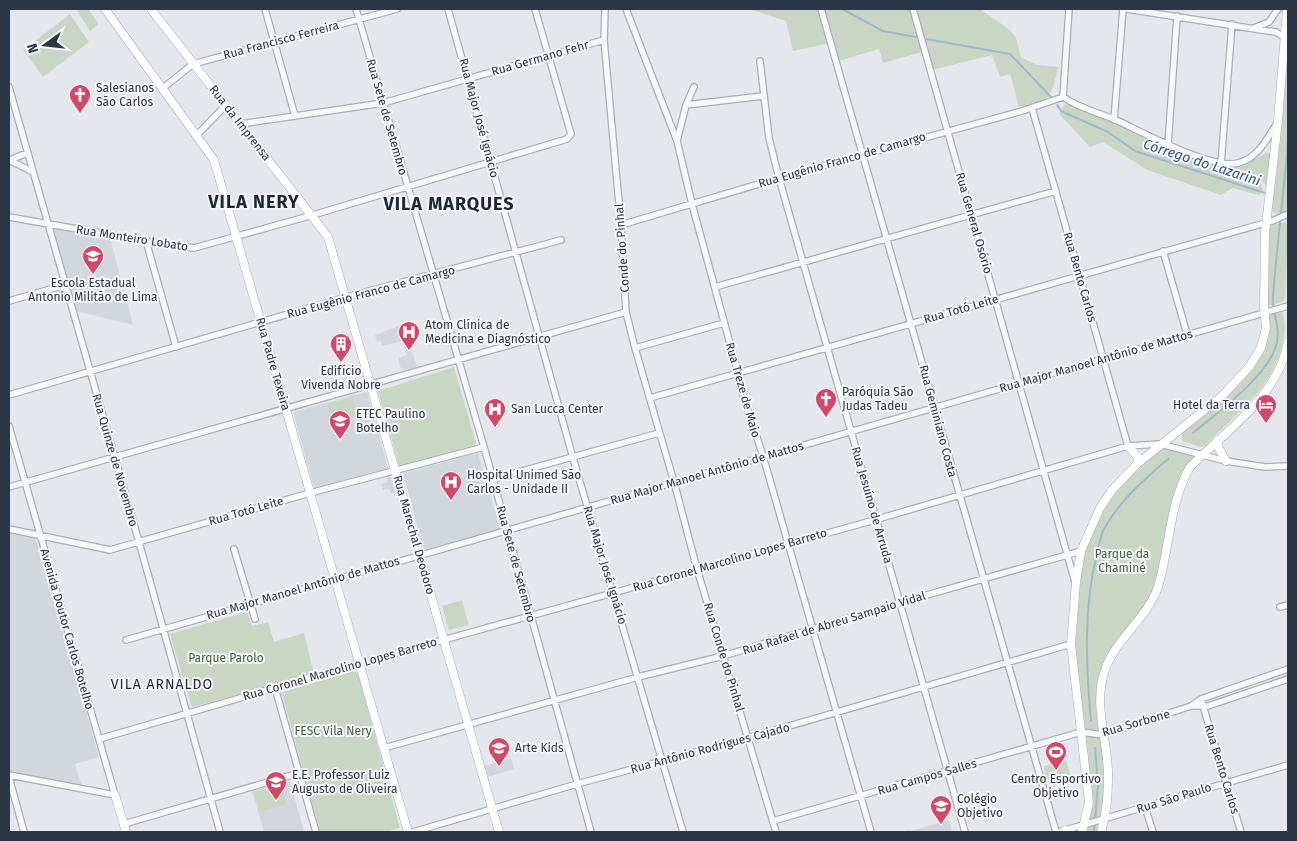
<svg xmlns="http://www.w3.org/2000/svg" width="1297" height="841" viewBox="0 0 1297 841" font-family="'Fira Sans',sans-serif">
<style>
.built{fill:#d2d7de}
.green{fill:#cad6c4}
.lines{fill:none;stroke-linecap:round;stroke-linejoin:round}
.stream{stroke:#9eb9cc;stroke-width:2}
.minor-casing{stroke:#a9afb7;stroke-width:8}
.major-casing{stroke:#a2adb8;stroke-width:9}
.minor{stroke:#f7f8fa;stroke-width:5.5}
.major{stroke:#fff;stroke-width:8}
.labels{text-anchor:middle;stroke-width:4;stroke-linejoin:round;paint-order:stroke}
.street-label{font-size:12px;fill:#2b3745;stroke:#f4f6f9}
.poi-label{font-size:12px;fill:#2b3745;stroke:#f4f6f9;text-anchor:start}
.park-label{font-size:12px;fill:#436137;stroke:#f4f6f9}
.water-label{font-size:14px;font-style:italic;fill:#33597a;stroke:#f4f6f9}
.neighbourhood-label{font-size:14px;letter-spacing:1px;fill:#1d2736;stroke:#f4f6f9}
.district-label{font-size:18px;font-weight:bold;letter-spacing:1px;fill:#1d2736;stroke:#f4f6f9}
</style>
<rect width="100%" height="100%" fill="#e4e8ec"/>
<path class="built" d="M 54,229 L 110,238 L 133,325 L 76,311 Z
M 404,324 L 417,367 L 405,371 L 404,369 L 401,369 L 398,358 L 407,355 L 402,341 L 382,346 L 380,341 L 377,342 L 375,335 Z
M 367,392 L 388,468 L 314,488 L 293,412 Z
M 478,453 L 501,531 L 424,551 L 403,473 Z
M 389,477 L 392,478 L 396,492 L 391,494 L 389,489 L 383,490 L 381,484 L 388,482 L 387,478 Z
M 9,532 L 36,539 L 45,569 L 99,757 L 75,764 L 82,786 L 9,771 Z
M 511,758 L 514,769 L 488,777 L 485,766 Z
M 290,781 L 304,832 L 264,832 L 252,791 Z
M 949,820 L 952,832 L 902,832 L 910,830 L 911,831 Z"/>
<path class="green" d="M 80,9 L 88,9 L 99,24 L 90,31 L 77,11 Z
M 749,9 L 909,9 L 911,14 L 916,17 L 925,51 L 883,63 L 879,49 L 835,62 L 830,43 L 793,51 L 786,21 Z
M 919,9 L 980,9 L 1010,30 L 1016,38 L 1021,57 L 1037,65 L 1058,67 C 1052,97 1050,101 1019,107 L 1010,74 L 1000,77 L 992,55 L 932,70 L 916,13 Z
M 70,14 L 89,42 L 43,77 L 23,50 Z
M 1288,26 L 1288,205 L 1287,210 L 1279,214 L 1273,212 L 1272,206 L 1281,124 Z
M 1065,104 L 1071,105 L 1220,165 L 1234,167 L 1246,165 L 1245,164 L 1268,152 L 1271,155 L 1269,189 L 1259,178 L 1263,190 L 1261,194 L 1258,195 L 1233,188 L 1221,195 L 1147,170 L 1103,142 L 1090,147 L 1059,114 Z
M 1286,222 L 1288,225 L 1288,236 L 1285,299 L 1283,302 L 1268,306 L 1266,267 L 1269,230 L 1272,225 Z
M 1282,312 C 1286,322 1285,332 1283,342 C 1274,388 1235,414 1205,446 L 1201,447 L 1182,441 L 1182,431 C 1218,404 1275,367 1269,315 Z
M 454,367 L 476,443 L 474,445 L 403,466 L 399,465 L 378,391 Z
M 352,397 L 357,415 L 332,422 L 327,404 Z
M 1160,444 L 1202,455 L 1183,480 L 1156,593 L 1118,648 L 1102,684 L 1108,772 L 1102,832 L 1082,832 L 1089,801 L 1071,644 L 1081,551 L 1112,490 Z
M 462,600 L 469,625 L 449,630 L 442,606 Z
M 247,612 L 252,626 L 268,622 L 274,642 L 304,633 L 314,674 L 192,707 L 170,634 Z
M 354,671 L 358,673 L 400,828 L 385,832 L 320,832 L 282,694 L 283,692 Z
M 1066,760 L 1071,777 L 1048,783 L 1046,780 L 1044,766 Z
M 281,785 L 286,805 L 260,812 L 254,793 Z"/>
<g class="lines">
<path class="stream" d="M 842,9 L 883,31 L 916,37
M 926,39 L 1010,54 L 1051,97
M 1057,105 L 1061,111 L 1108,132 L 1135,151 L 1265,193
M 1193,433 C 1218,412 1263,380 1275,349 C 1283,328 1271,314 1273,296 C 1277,244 1284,193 1288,140
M 1091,721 C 1086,665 1083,609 1097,554 C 1099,546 1100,536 1104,529 C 1119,501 1145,479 1168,459
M 1094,832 L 1098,784 L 1095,748"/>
<g class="minor-casing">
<path id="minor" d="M 265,9 L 295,116
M 356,9 L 484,447 L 591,832
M 448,9 L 573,458 L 683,832
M 605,9 L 604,40 L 621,225 L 626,312 L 635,348 L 674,482 L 697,569 L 776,832
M 626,9 L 677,141 L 692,204 L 738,373 L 738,380 L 763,456 L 871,832
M 821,9 L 1056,832
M 913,9 L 1075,582
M 1127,9 L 1268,31 L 1276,32 L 1285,38
M 1254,28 L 1269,22 L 1278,9
M 760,61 L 769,138 L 779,178 L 965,832
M 9,87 L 139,542 L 220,832
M 163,88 L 193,64 L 397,9
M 1063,97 C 1079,108 1099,113 1116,120 C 1142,132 1212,170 1238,163 C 1258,158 1267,139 1277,123
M 1063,97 L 1069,9
M 686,105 L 763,96
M 1032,108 L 1128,446
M 1114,120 L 1123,9
M 241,124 L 383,103 L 604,40
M 197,135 L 226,105
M 677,141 L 686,105 L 694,87
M 1168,145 L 1177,16
M 9,160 L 33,172
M 10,160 L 27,153
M 1221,164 L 1232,24
M 9,217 L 146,241 L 194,248 L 313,215 L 567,139 L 571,134 L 535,9
M 621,225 L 779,178 L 1022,111 L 1063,97
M 146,241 L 176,347
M 1163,251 L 1187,334
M 715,287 L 1056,191
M 9,301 L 65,285
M 635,348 L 724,323
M 9,395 L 354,295 L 561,240
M 650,398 L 1272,221 L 1288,214
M 9,426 L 115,795 L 9,775
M 493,479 L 659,433
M 9,487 L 626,312
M 9,529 L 110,550 L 310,493 L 484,447
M 234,549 L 255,619
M 1280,607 L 1288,605
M 126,640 L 1288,306
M 275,688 L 316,832
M 1201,699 L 1241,832
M 1191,706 L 1208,706 L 1288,679
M 99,739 L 350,666 L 871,521 L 1128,446 L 1160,444 L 1226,461 L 1265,467 L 1288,466
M 384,748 L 638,677 L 723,656 L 899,603 L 1081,551
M 9,777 L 24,832
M 1145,807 L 1153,832
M 773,821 L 1081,732 L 1103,735 L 1191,706 L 1201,699 L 1288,669
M 124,824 L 299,773
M 413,832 L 577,784 L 755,736 L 1071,644
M 1059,832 L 1288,765"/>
</g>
<g class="major-casing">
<path id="major" d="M 105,9 L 214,160 L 408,832
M 151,9 L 328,237 L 499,832
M 1218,440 L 1218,447 L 1226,461
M 1128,446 L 1138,457 L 1137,464
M 115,795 L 126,832
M 1065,830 L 1067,832
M 1082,832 L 1089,802 L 1071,644 L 1076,582 L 1081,551 L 1100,508 L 1112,490 L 1137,464 L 1223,395 L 1249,367 L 1261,348 L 1266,328 L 1264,306 L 1265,233 L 1278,121 L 1287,9
M 1102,832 C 1102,825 1104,820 1105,814 C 1108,801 1108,785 1108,772 C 1107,738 1093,704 1105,670 C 1115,640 1148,617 1158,587 C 1170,547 1169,504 1190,467 C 1227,430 1278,397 1288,342"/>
</g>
<use href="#minor" class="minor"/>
<use href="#major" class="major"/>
</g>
<defs>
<g id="church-pin" transform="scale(1.125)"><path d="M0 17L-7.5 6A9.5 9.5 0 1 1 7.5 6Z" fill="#d24869" stroke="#f4f6f9"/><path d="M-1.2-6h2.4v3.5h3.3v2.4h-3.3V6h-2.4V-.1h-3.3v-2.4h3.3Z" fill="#fff"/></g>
<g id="school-pin" transform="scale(1.125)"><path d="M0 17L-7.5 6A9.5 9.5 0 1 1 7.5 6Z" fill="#d24869" stroke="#f4f6f9"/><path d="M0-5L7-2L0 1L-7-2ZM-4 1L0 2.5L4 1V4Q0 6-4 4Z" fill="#fff"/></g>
<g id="hospital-pin" transform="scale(1.125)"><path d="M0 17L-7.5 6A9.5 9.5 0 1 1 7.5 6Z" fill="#d24869" stroke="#f4f6f9"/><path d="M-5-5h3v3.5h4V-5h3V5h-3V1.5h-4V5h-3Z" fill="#fff"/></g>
<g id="building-pin" transform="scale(1.125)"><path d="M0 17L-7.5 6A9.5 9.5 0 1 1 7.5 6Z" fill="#d24869" stroke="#f4f6f9"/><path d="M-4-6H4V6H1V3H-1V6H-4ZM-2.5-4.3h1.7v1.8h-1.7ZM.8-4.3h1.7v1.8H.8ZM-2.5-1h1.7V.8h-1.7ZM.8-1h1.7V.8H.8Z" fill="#fff"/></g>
<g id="hotel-pin" transform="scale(1.125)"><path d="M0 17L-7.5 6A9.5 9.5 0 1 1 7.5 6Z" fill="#d24869" stroke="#f4f6f9"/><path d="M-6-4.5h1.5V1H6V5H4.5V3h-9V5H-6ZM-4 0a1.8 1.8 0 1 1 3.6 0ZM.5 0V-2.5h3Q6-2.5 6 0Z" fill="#fff"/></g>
<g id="university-pin" transform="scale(1.125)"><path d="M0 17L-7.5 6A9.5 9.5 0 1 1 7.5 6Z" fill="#d24869" stroke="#f4f6f9"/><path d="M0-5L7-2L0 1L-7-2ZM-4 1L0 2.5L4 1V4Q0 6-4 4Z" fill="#fff"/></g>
<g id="stadium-pin" transform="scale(1.125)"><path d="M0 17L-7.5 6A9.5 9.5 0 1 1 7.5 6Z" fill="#d24869" stroke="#f4f6f9"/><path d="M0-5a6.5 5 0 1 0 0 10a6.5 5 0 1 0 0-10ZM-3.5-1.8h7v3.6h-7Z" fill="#fff"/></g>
</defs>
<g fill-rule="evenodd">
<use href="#church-pin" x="80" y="95"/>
<use href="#school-pin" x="93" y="256"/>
<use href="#hospital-pin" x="409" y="332"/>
<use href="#building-pin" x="341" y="344"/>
<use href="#church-pin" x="826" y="399"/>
<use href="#hotel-pin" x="1266" y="405"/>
<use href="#hospital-pin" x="495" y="409"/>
<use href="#university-pin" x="340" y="421"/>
<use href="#hospital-pin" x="451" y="482"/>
<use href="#school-pin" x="499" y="748"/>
<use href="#stadium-pin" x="1056" y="752"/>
<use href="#school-pin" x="276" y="782"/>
<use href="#school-pin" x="941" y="806"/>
</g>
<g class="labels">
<g class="street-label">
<text transform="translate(281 40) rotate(-15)" y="4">Rua Francisco Ferreira</text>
<text transform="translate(540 58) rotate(-16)" y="4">Rua Germano Fehr</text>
<text transform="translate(387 117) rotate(74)" y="4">Rua Sete de Setembro</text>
<text transform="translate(479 118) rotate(75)" y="4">Rua Major José Ignácio</text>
<text transform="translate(240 123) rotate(52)" y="4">Rua da Imprensa</text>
<text transform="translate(842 160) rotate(-16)" y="4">Rua Eugênio Franco de Camargo</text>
<text transform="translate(974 223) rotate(74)" y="4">Rua General Osório</text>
<text transform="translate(132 238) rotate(9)" y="4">Rua Monteiro Lobato</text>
<text transform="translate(622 248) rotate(-94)" y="4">Conde do Pinhal</text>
<text transform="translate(1080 277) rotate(74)" y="4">Rua Bento Carlos</text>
<text transform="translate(371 292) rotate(-15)" y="4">Rua Eugênio Franco de Camargo</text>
<text transform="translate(961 309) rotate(-16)" y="4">Rua Totó Leite</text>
<text transform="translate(1096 361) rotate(-16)" y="4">Rua Major Manoel Antônio de Mattos</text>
<text transform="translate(273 364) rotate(74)" y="4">Rua Padre Texeira</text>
<text transform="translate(743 390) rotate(74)" y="4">Rua Treze de Maio</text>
<text transform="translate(938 421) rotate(75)" y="4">Rua Geminiano Costa</text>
<text transform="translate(115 460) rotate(74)" y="4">Rua Quinze de Novembro</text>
<text transform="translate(707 473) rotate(-16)" y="4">Rua Major Manoel Antônio de Mattos</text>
<text transform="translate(872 505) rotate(74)" y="4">Rua Jesuíno de Arruda</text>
<text transform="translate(246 511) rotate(-16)" y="4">Rua Totó Leite</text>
<text transform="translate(414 535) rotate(74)" y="4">Rua Marechal Deodoro</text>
<text transform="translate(730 560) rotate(-16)" y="4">Rua Coronel Marcolino Lopes Barreto</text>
<text transform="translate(516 564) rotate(75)" y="4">Rua Sete de Setembro</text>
<text transform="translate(605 565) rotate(73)" y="4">Rua Major José Ignácio</text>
<text transform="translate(303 588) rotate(-16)" y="4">Rua Major Manoel Antônio de Mattos</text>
<text transform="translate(834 623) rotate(-17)" y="4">Rua Rafael de Abreu Sampaio Vidal</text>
<text transform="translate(67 629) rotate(74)" y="4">Avenida Doutor Carlos Botelho</text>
<text transform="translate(724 657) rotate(73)" y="4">Rua Conde do Pinhal</text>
<text transform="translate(340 669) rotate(-16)" y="4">Rua Coronel Marcolino Lopes Barreto</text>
<text transform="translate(1136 723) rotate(-16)" y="4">Rua Sorbone</text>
<text transform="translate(710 748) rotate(-15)" y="4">Rua Antônio Rodrigues Cajado</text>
<text transform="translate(1222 769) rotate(73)" y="4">Rua Bento Carlos</text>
<text transform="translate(927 777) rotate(-16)" y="4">Rua Campos Salles</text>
<text transform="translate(1174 798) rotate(-17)" y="4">Rua São Paulo</text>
</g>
<g class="poi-label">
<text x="96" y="92">Salesianos<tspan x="96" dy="14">São Carlos</tspan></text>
<text x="93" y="287" text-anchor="middle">Escola Estadual<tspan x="93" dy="14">Antonio Militão de Lima</tspan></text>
<text x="425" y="329">Atom Clínica de<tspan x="425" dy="14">Medicina e Diagnóstico</tspan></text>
<text x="341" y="375" text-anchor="middle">Edifício<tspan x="341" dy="14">Vivenda Nobre</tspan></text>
<text x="842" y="396">Paróquia São<tspan x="842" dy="14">Judas Tadeu</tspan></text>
<text x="1250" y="409" text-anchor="end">Hotel da Terra</text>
<text x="511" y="413">San Lucca Center</text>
<text x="356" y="418">ETEC Paulino<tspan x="356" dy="14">Botelho</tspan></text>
<text x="467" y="479">Hospital Unimed São<tspan x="467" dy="14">Carlos - Unidade II</tspan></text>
<text x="515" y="752">Arte Kids</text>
<text x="292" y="779">E.E. Professor Luiz<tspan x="292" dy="14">Augusto de Oliveira</tspan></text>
<text x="1056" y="783" text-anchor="middle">Centro Esportivo<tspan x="1056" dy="14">Objetivo</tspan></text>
<text x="957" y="803">Colégio<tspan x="957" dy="14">Objetivo</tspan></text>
</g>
<g class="park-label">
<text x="1122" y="558">Parque da<tspan x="1122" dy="14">Chaminé</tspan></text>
<text x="226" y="662">Parque Parolo</text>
<text x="333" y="735">FESC Vila Nery</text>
</g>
<g class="water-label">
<text transform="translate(1202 162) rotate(18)" y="5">Córrego do Lazarini</text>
</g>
<g class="neighbourhood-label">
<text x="162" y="689">VILA ARNALDO</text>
</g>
<g class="district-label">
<text x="254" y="208">VILA NERY</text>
<text x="449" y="210">VILA MARQUES</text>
</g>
</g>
<rect width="1297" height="841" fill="none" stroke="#2b3745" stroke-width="20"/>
<g transform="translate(45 45) rotate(255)" stroke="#f4f6f9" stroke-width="4" paint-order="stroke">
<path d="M0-4L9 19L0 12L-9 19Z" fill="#2b3745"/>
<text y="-8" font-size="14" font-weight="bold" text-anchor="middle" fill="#2b3745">N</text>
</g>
</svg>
